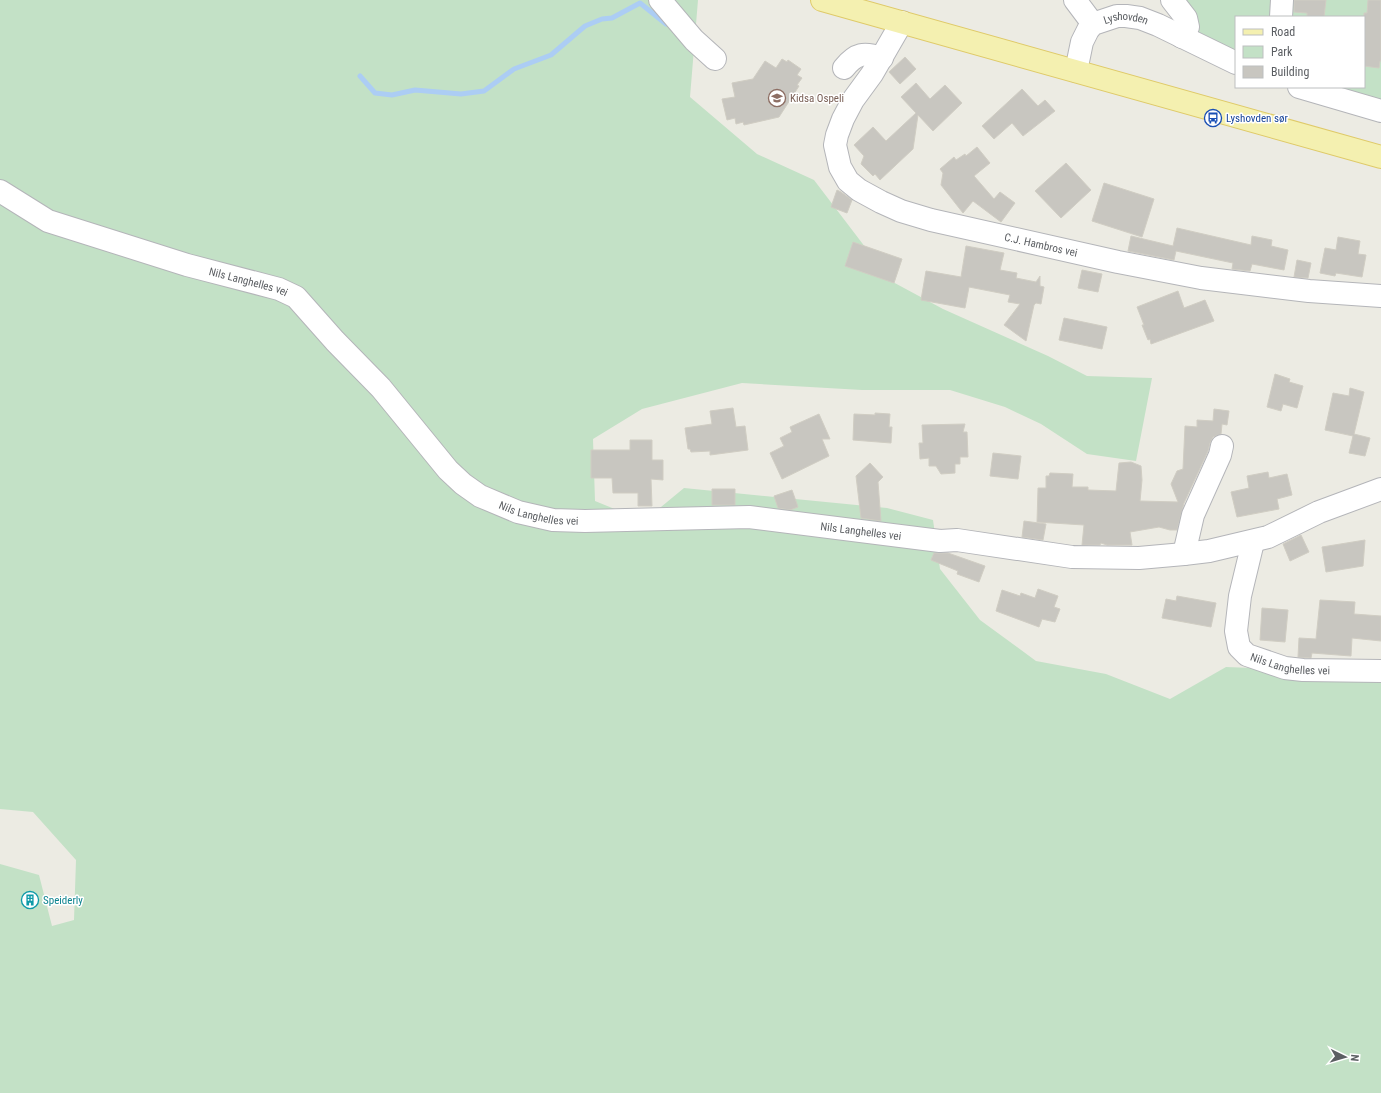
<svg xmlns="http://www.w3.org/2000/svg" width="1381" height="1093" viewBox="0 0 1381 1093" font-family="'Roboto Condensed',sans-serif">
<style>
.green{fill:#c3e1c6}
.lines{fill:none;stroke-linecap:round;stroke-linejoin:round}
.stream{stroke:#accdf4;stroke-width:5}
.building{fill:#c8c6c0;stroke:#d0cdc3}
.minor-casing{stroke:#b4b5b9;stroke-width:24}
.major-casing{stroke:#dfca69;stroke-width:24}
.minor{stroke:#fff;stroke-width:22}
.major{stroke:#f4f0b0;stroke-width:22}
.labels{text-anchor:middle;stroke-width:3;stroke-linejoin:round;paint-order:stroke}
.street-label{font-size:11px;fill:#5b5e62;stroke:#fff}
.education-label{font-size:11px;fill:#785e54;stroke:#fff;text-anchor:start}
.transit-label{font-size:11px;fill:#164399;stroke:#fff;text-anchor:start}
.culture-label{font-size:11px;fill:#0d838f;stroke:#fff;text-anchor:start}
</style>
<rect width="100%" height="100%" fill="#ecebe3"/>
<path class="green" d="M 0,0 L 698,0 L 690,97 L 757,154 L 814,180 L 891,281 L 943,309 L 1048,356 L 1087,376 L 1152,378 L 1136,461 L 1087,454 L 1041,424 L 1005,407 L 950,390 L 862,390 L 742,383 L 642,409 L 593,439 L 595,501 L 644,521 L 684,488 L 887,508 L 933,520 L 940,569 L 980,620 L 1036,661 L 1106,674 L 1170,699 L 1226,667 L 1381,673 L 1381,1093 L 0,1093 L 0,864 L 39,875 L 52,926 L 74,920 L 76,860 L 33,812 L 0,809 Z
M 1165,0 L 1381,0 L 1381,101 L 1337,87 L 1364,87 L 1364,17 L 1236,17 L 1236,53 L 1202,41 Z"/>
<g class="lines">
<path class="stream" d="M 360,76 L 375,93 L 392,95 L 415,90 L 461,94 L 484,91 L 514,69 L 551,55 L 585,26 L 602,19 L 612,18 L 640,3 L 666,24"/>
</g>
<path class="building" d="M 1294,0 L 1326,0 L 1324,17 L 1307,17 L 1307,13 L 1294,12 Z
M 1368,0 L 1381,0 L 1381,61 L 1380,61 L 1379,68 L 1364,66 L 1365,28 L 1364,28 L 1364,13 L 1367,13 Z
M 905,57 L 916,69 L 900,84 L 889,72 Z
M 782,59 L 787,62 L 788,60 L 801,69 L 797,75 L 802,78 L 797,85 L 799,86 L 779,117 L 744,125 L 743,122 L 736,124 L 735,118 L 727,120 L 722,99 L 735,97 L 732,83 L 753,79 L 765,61 L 776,68 Z
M 916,83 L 930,99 L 945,85 L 962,103 L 933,131 L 918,115 L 913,149 L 880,180 L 875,174 L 873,176 L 861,164 L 864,156 L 854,145 L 873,127 L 886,141 L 916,113 L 901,97 Z
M 1022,89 L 1038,106 L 1045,100 L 1055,111 L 1023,136 L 1012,123 L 994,139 L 982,126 Z
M 977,147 L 990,163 L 974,176 L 994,199 L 1000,192 L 1015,203 L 1001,222 L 973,201 L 963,213 L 941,185 L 943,173 L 940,169 L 954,157 L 956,160 L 965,154 L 966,156 Z
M 1066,163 L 1091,190 L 1061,218 L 1035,191 Z
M 1104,183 L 1154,199 L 1142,237 L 1092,221 Z
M 837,190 L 841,192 L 852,200 L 847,213 L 831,207 Z
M 1177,228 L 1251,245 L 1252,236 L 1272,240 L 1271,246 L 1288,250 L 1284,270 L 1252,264 L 1250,271 L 1232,269 L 1233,263 L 1176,251 L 1174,260 L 1128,251 L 1131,236 L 1173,246 Z
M 1338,237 L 1360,241 L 1358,254 L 1366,255 L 1362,277 L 1336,273 L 1335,276 L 1320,273 L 1325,248 L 1336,250 Z
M 853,242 L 902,259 L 894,283 L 845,266 Z
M 966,246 L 1004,253 L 1000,270 L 1017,273 L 1016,278 L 1036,282 L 1040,276 L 1040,286 L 1044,287 L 1041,304 L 1036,303 L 1034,305 L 1026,341 L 1004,325 L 1020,304 L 1008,302 L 1010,295 L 969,287 L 965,308 L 921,300 L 926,271 L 961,277 Z
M 1297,260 L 1311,263 L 1308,278 L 1294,277 Z
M 1082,270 L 1102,274 L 1098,292 L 1078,288 Z
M 1178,291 L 1184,308 L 1205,300 L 1214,321 L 1151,344 L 1150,339 L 1148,340 L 1142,325 L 1144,325 L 1137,307 Z
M 1064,318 L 1107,327 L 1102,349 L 1059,340 Z
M 1275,374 L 1290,379 L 1289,382 L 1303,386 L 1297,408 L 1283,404 L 1281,411 L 1267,407 Z
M 1350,388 L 1364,392 L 1354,434 L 1370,438 L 1365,456 L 1349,453 L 1353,436 L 1325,430 L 1333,393 L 1349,396 Z
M 733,408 L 736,427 L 745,426 L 748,450 L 710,455 L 710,451 L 691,452 L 690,449 L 688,449 L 685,428 L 712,424 L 710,411 Z
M 1214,409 L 1229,411 L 1227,425 L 1222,424 L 1221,434 L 1213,437 L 1210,443 L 1208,451 L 1184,503 L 1177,530 L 1170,530 L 1159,527 L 1130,532 L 1132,545 L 1107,545 L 1101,543 L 1100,545 L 1082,545 L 1084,525 L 1037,522 L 1038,488 L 1046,488 L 1046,476 L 1049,476 L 1050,473 L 1073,474 L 1072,487 L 1088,487 L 1088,490 L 1116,491 L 1119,463 L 1131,462 L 1141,466 L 1142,480 L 1140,501 L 1178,502 L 1171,484 L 1177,471 L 1183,469 L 1185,426 L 1197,427 L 1197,420 L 1213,421 Z
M 875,413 L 890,414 L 889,427 L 892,427 L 891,443 L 853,440 L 854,414 L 875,415 Z
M 819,414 L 830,439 L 822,439 L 829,456 L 782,479 L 770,453 L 784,446 L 780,438 L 792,432 L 790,427 Z
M 965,424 L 963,432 L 967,432 L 968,457 L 960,457 L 960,464 L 955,464 L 955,473 L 941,474 L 936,466 L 929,466 L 929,458 L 920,459 L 919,443 L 923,443 L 922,425 Z
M 630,440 L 652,440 L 652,460 L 663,460 L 663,480 L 651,479 L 652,506 L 638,506 L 638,493 L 613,493 L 612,478 L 591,478 L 591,450 L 630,450 Z
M 993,453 L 1021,456 L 1018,479 L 990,476 Z
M 870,463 L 883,477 L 878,482 L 881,521 L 861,518 L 856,476 Z
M 1268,472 L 1269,478 L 1287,474 L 1292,495 L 1277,499 L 1279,509 L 1237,517 L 1231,492 L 1249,488 L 1247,476 Z
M 712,489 L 735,489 L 735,505 L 712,505 Z
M 792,490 L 798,507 L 790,510 L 778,508 L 774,496 Z
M 1024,521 L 1046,524 L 1043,540 L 1022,537 Z
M 1301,535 L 1309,552 L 1290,561 L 1283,544 Z
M 1365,540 L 1363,566 L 1326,572 L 1322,547 Z
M 934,553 L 948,553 L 985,566 L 979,582 L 957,574 L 958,571 L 931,560 Z
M 1038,589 L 1058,596 L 1054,607 L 1060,609 L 1055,622 L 1042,619 L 1039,627 L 996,611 L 1002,590 L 1020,596 L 1021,593 L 1035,598 Z
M 1177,596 L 1216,603 L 1211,627 L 1162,618 L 1166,599 L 1176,601 Z
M 1320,600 L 1355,602 L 1354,614 L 1381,616 L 1381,641 L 1352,638 L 1351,656 L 1312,653 L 1311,658 L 1298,657 L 1299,638 L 1316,639 Z
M 1262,608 L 1288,610 L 1285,642 L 1260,640 Z"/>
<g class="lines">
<g class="minor-casing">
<g id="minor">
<path d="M 660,0 L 694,40 L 715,59"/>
<path d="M 1075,0 L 1093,24"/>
<path d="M 1172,0 L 1186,18 L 1188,27 L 1182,37"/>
<path d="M 1281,17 L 1282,0"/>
<path id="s1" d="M 902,22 L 872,74 L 853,100 L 843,119 L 837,135 L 835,145 L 840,167 L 848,181 L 859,190 L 881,202 L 901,211 L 931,220 L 1118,262 L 1201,278 L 1309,291 L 1381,296"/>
<path d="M 844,68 C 856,53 864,52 882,58"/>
<path id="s2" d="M 1076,71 L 1082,42 L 1088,30 L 1093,24 L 1117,16 L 1126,16 L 1140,18 L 1158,25 L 1236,63"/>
<path d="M 1299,87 L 1381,111"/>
<path id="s3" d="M 0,191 L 48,221 L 187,265 L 279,289 L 296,297 L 335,341 L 381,388 L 448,470 L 463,484 L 480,496 L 518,512 L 553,520 L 585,521 L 749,517 L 940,541 L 957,540 L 1072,557 L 1139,558 L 1184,554 L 1209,551 L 1268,537 L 1319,512 L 1381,489"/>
<path id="s4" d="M 1253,542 L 1240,596 L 1236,631 L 1239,647 L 1247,655 L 1285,668 L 1303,670 L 1381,671"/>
<path d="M 1184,554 L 1193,515 L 1220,455 L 1222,446"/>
</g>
</g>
<g class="major-casing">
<path id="major" d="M 822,0 L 1381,157"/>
</g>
<use href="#minor" class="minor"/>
<use href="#major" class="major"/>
</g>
<defs>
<g id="school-ring" transform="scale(0.9)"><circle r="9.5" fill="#fff" stroke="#8d6e63" stroke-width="1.5"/><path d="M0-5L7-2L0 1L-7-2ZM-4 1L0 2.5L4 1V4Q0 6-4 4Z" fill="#8d6e63"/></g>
<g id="bus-ring" transform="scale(0.9)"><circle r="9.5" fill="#fff" stroke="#1a4fb4" stroke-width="1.5"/><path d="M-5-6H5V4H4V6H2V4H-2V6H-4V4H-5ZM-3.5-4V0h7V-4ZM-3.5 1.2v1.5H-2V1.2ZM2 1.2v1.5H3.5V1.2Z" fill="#1a4fb4"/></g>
<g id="building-ring" transform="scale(0.9)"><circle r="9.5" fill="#fff" stroke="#0f9aa8" stroke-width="1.5"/><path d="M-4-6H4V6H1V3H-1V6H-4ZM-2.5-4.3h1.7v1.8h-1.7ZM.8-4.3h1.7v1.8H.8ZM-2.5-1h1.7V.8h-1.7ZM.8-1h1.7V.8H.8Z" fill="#0f9aa8"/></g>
</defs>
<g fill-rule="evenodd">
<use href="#school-ring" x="777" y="98"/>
<use href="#bus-ring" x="1213" y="118"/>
<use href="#building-ring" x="30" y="900"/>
</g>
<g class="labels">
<g class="street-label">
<text dy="4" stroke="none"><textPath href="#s2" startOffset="85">Lyshovden</textPath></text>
<text dy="4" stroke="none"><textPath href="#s1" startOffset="385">C.J. Hambros vei</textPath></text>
<text dy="4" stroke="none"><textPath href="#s3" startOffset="266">Nils Langhelles vei</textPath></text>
<text dy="4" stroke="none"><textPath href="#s3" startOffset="650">Nils Langhelles vei</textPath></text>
<text dy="4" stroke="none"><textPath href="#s3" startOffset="974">Nils Langhelles vei</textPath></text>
<text dy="4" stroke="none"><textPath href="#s4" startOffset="163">Nils Langhelles vei</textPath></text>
</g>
<g class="education-label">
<text x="790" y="102">Kidsa Ospeli</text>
</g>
<g class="transit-label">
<text x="1226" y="122">Lyshovden sør</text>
</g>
<g class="culture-label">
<text x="43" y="904">Speiderly</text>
</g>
</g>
<rect x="1235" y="16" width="130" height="72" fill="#ffffff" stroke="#bdbfc0"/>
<rect x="1243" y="29" width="20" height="6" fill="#f4f0b0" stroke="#bdbfc0"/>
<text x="1271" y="36" font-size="12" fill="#5b5e62">Road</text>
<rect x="1243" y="46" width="20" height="12" fill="#c3e1c6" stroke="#bdbfc0"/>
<text x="1271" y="56" font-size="12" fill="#5b5e62">Park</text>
<rect x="1243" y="66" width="20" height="12" fill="#c8c6c0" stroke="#bdbfc0"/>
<text x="1271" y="76" font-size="12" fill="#5b5e62">Building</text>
<g transform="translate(1345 1057) rotate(95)" stroke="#ffffff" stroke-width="3" paint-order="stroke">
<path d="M0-3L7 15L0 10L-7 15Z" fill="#5b5e62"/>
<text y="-6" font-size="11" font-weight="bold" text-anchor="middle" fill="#5b5e62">N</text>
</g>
</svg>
